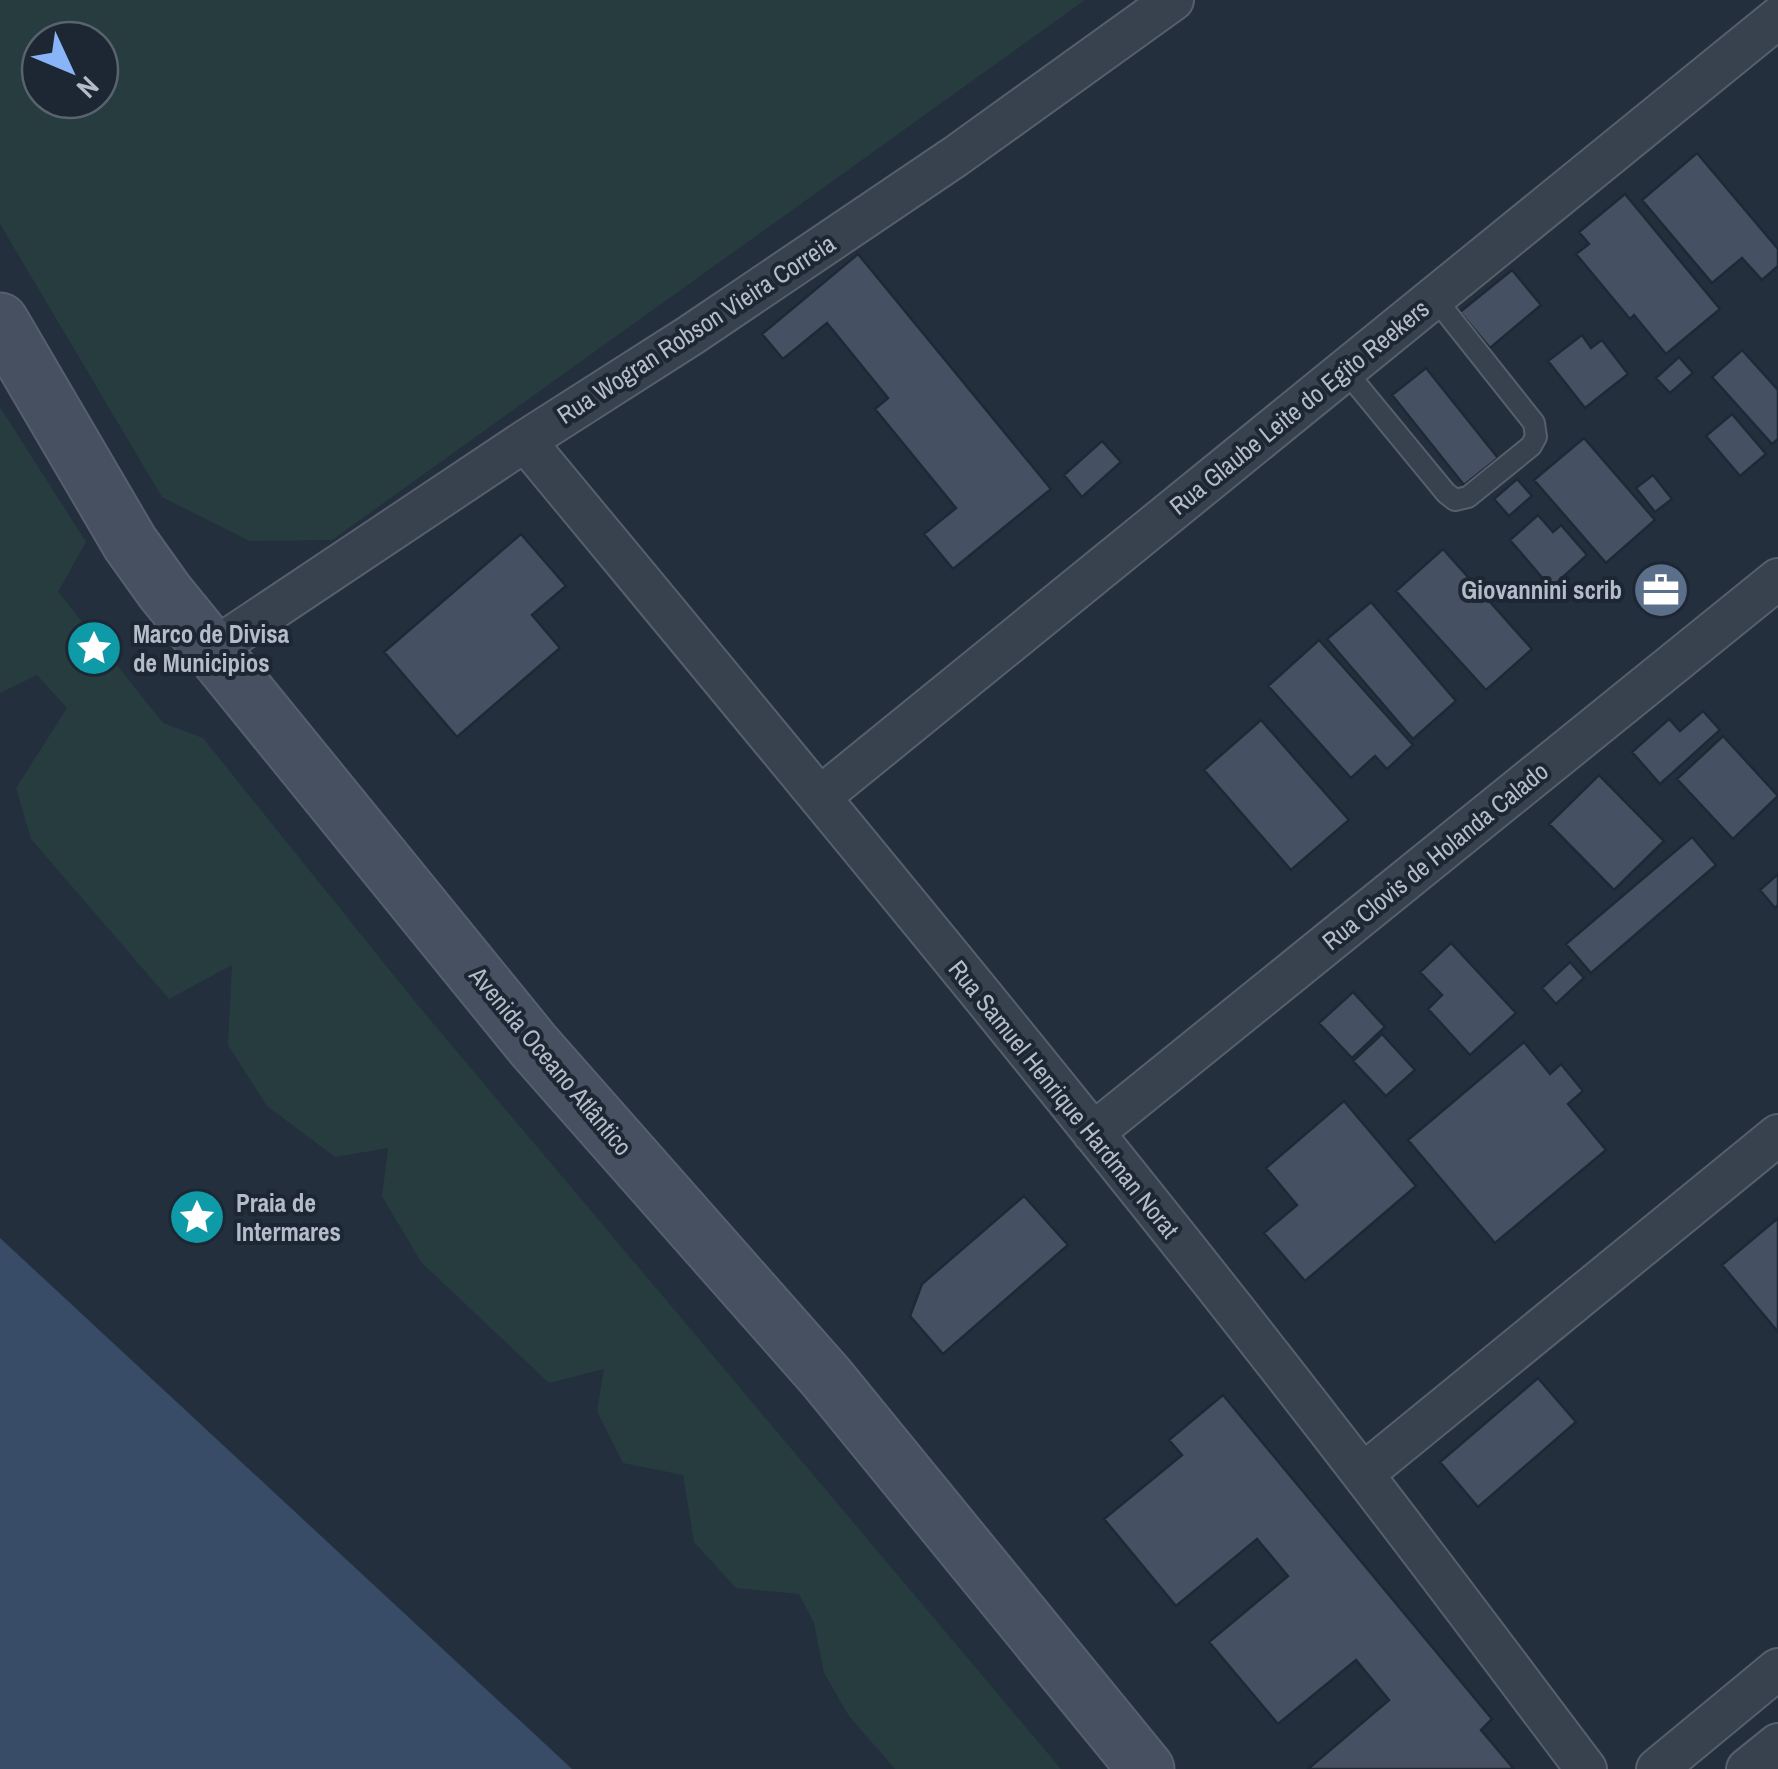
<svg xmlns="http://www.w3.org/2000/svg" width="1778" height="1769" viewBox="0 0 1778 1769" font-family="'Archivo Narrow',sans-serif">
<style>
.green{fill:#263c3f;fill-rule:evenodd}
.water{fill:#394c67}
.building{fill:#455162;stroke:#1f2835;stroke-width:2.5}
.lines{fill:none;stroke-linecap:round;stroke-linejoin:round}
.lane-casing{stroke:#565f6c;stroke-width:24}
.street-casing{stroke:#565f6c;stroke-width:44}
.secondary-casing{stroke:#565f6c;stroke-width:59}
.lane{stroke:#38414e;stroke-width:20}
.street{stroke:#38414e;stroke-width:40}
.secondary{stroke:#465061;stroke-width:55}
.labels{text-anchor:middle;stroke-width:8;stroke-linejoin:round;paint-order:stroke}
.street-label{font-size:25px;fill:#b4bcc9;stroke:#1d2633}
.poi-label{font-size:25px;font-weight:bold;fill:#b4bcc9;stroke:#1d2633;text-anchor:start}
</style>
<rect width="100%" height="100%" fill="#242f3e"/>
<path class="green" d="M 0,0 L 1085,0 L 332,540 L 250,541 L 162,497 L 0,224 ZM 100,40 L 100,100 L 40,100 L 40,40 Z
M 0,407 L 86,542 L 58,592 L 163,723 L 203,738 L 416,1003 L 1061,1769 L 895,1769 L 849,1716 L 824,1673 L 814,1623 L 799,1594 L 736,1588 L 694,1542 L 683,1475 L 623,1463 L 597,1411 L 604,1369 L 549,1383 L 421,1262 L 382,1196 L 388,1148 L 335,1157 L 267,1106 L 228,1045 L 232,965 L 169,999 L 31,839 L 16,788 L 67,708 L 37,675 L 0,693 Z"/>
<path class="water" d="M 0,1238 L 572,1769 L 0,1769 Z"/>
<path class="building" d="M 1697,153 L 1778,249 L 1778,266 L 1762,280 L 1742,258 L 1712,283 L 1642,200 Z
M 1625,194 L 1720,309 L 1666,354 L 1634,315 L 1630,319 L 1576,254 L 1589,244 L 1579,232 Z
M 858,254 L 1051,489 L 953,569 L 924,534 L 956,508 L 875,409 L 888,398 L 827,323 L 783,359 L 762,334 Z
M 1512,270 L 1541,305 L 1490,348 L 1460,312 Z
M 1582,335 L 1591,348 L 1602,340 L 1628,374 L 1585,408 L 1548,361 Z
M 1742,350 L 1778,390 L 1778,439 L 1772,444 L 1712,377 Z
M 1679,357 L 1693,373 L 1670,393 L 1656,378 Z
M 1426,368 L 1498,458 L 1464,485 L 1392,395 Z
M 1732,414 L 1766,454 L 1740,476 L 1706,436 Z
M 1584,438 L 1655,520 L 1606,563 L 1534,480 Z
M 1102,441 L 1121,462 L 1082,497 L 1064,475 Z
M 1653,475 L 1672,499 L 1655,512 L 1636,488 Z
M 1517,479 L 1532,496 L 1509,516 L 1494,499 Z
M 1538,515 L 1553,532 L 1561,525 L 1587,555 L 1551,588 L 1510,540 Z
M 521,534 L 566,586 L 532,615 L 560,648 L 457,737 L 384,652 Z
M 1443,549 L 1532,649 L 1486,690 L 1396,591 Z
M 1371,602 L 1456,701 L 1413,739 L 1327,639 Z
M 1319,640 L 1413,745 L 1387,769 L 1375,756 L 1351,778 L 1268,686 Z
M 1703,711 L 1720,730 L 1660,784 L 1632,752 L 1669,719 L 1680,731 Z
M 1261,720 L 1349,820 L 1291,870 L 1204,770 Z
M 1723,736 L 1778,796 L 1733,839 L 1677,779 Z
M 1599,775 L 1664,841 L 1614,890 L 1549,824 Z
M 1692,837 L 1716,865 L 1591,973 L 1566,944 Z
M 1778,874 L 1778,905 L 1775,908 L 1760,890 Z
M 1451,943 L 1516,1013 L 1470,1055 L 1428,1009 L 1442,995 L 1420,972 Z
M 1570,962 L 1584,978 L 1556,1004 L 1542,988 Z
M 1353,992 L 1385,1027 L 1352,1058 L 1319,1023 Z
M 1382,1034 L 1415,1070 L 1386,1096 L 1353,1061 Z
M 1524,1042 L 1550,1074 L 1561,1064 L 1583,1091 L 1568,1104 L 1606,1150 L 1495,1243 L 1408,1140 Z
M 1344,1101 L 1416,1186 L 1305,1281 L 1264,1233 L 1297,1205 L 1266,1168 Z
M 1024,1196 L 1068,1245 L 943,1354 L 910,1316 L 922,1284 Z
M 1778,1218 L 1778,1332 L 1722,1265 Z
M 1538,1378 L 1576,1422 L 1478,1507 L 1440,1462 Z
M 1223,1395 L 1492,1719 L 1481,1730 L 1514,1769 L 1308,1769 L 1389,1700 L 1356,1660 L 1278,1724 L 1209,1642 L 1288,1576 L 1257,1539 L 1176,1606 L 1104,1519 L 1182,1455 L 1169,1440 Z"/>
<g class="lines">
<g class="lane-casing">
<path id="lane" d="M 1344,369 L 1446,493 L 1455,500 L 1468,497 L 1531,446 L 1536,437 L 1534,423 L 1434,297"/>
</g>
<g class="street-casing">
<path id="street" d="M 525,441 C 808,783 1093,1124 1364,1476 C 1439,1573 1512,1671 1586,1769
M 212,650 L 525,441 L 691,335 L 956,156 L 1173,0
M 820,797 L 1778,18
M 1093,1133 L 1778,579
M 1363,1474 L 1778,1135
M 1657,1769 L 1778,1669
M 1747,1769 L 1778,1744"/>
</g>
<g class="secondary-casing">
<path id="secondary" d="M 0,321 L 130,543 L 165,592 L 534,1046 L 826,1377 L 1146,1769"/>
</g>
<use href="#lane" class="lane"/>
<use href="#street" class="street"/>
<use href="#secondary" class="secondary"/>
</g>
<defs>
<g id="office-disc" transform="scale(2.875)"><circle r="9.5" fill="#5c6f8a" stroke="#1d2633"/><path d="M-6-3h4V-5.5h4V-3h4V5H-6ZM-1-4.5V-3h2v-1.5ZM-6 0V1H6V0Z" fill="#fff"/></g>
<g id="sight-disc" transform="scale(2.875)"><circle r="9.5" fill="#0f9aa8" stroke="#1d2633"/><path d="M0-6L1.8-2.2L6-1.7L2.9 1.2L3.7 5.4L0 3.3L-3.7 5.4L-2.9 1.2L-6-1.7L-1.8-2.2Z" fill="#fff"/></g>
</defs>
<g fill-rule="evenodd">
<use href="#office-disc" x="1661" y="590"/>
<use href="#sight-disc" x="94" y="648"/>
<use href="#sight-disc" x="197" y="1217"/>
</g>
<g class="labels">
<g class="street-label">
<text transform="translate(696 329) rotate(-33)" y="9">Rua Wogran Robson Vieira Correia</text>
<text transform="translate(1299 407) rotate(-39)" y="9">Rua Glaube Leite do Egito Reekers</text>
<text transform="translate(1435 856) rotate(-39)" y="9">Rua Clovis de Holanda Calado</text>
<text transform="translate(551 1061) rotate(50)" y="9">Avenida Oceano Atlântico</text>
<text transform="translate(1064 1099) rotate(51)" y="9">Rua Samuel Henrique Hardman Norat</text>
</g>
<g class="poi-label">
<text x="1622" y="599" text-anchor="end">Giovannini scrib</text>
<text x="133" y="643">Marco de Divisa<tspan x="133" dy="29">de Municipios</tspan></text>
<text x="236" y="1212">Praia de<tspan x="236" dy="29">Intermares</tspan></text>
</g>
</g>
<g transform="translate(70 70) rotate(134)"><circle r="48" fill="#1d2633" stroke="#59626f" stroke-width="2.5"/>
<path d="M0-8L18 38L0 25L-18 38Z" fill="#8ab4f8"/>
<text y="-15" font-size="28" font-weight="bold" text-anchor="middle" fill="#b4bcc9">N</text>
</g>
</svg>
